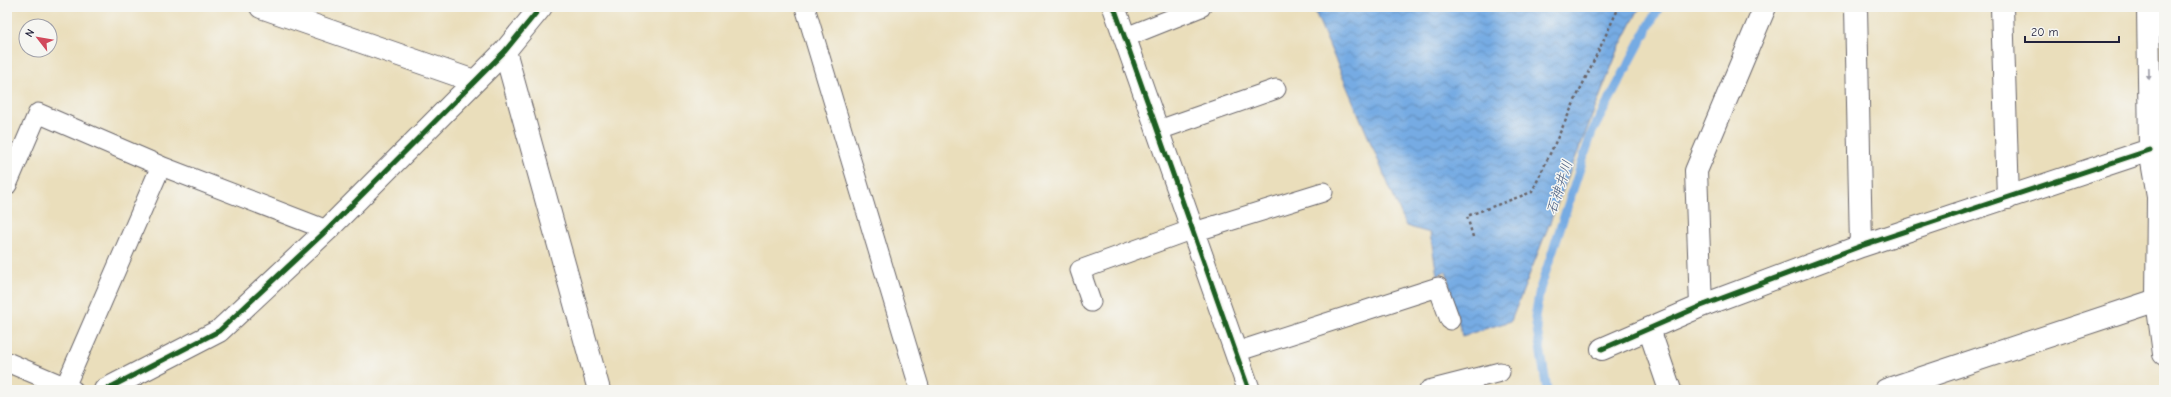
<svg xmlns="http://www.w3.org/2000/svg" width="2171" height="397" viewBox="0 0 2171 397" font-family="'Comic Neue','Klee One',sans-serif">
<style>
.water{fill:url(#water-waves);stroke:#4c668f}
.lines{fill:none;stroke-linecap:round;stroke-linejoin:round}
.stream{stroke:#76abe3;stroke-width:9}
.service-casing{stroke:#686468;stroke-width:21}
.minor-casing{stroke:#686468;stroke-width:24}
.path{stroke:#686468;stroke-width:2.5;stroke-dasharray:3 3;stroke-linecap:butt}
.service{stroke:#fff;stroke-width:19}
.minor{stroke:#fff;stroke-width:22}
.rail-casing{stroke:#22223b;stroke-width:4.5}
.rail{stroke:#f6f6f2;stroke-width:3;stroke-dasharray:9;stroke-linecap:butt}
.cycleway-casing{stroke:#f6f6f2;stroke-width:8}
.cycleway{stroke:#1b5e20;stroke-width:5}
.oneway{fill:#9c9ca7}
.labels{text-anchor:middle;stroke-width:3;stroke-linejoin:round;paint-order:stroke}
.water-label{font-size:14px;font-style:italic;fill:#44597e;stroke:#f6f6f2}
</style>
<defs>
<pattern id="water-waves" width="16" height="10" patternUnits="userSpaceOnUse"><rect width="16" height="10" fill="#76abe3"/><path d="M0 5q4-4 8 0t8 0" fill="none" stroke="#608bb9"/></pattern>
</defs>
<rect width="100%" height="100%" fill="#f6f6f2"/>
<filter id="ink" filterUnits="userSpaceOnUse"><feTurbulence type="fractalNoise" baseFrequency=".025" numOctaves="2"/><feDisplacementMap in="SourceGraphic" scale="8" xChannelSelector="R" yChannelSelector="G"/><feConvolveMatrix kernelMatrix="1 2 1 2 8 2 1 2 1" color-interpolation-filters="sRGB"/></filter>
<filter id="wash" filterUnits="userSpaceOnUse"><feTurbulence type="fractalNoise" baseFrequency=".012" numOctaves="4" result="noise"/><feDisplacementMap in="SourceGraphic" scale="16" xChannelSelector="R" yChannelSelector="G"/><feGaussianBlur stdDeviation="0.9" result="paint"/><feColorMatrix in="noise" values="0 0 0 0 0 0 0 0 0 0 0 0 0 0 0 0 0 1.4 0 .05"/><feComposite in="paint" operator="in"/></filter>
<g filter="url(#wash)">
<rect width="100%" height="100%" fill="#eadebb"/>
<path class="water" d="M 1313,7 L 1640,7 L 1619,48 L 1511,321 L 1462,336 L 1446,271 L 1437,275 L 1430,233 L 1406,226 Z"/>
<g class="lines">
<path class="stream" d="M 1547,390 L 1535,317 L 1540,289 L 1592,132 L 1659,7"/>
</g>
</g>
<g filter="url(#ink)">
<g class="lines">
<g class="service-casing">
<path id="service" d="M 805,7 L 920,390
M 1126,37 L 1201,7
M 1159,130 L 1276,89
M 7,185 L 38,113 L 161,166 L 327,230
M 1194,232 L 1323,192
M 1091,302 L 1080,270 L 1193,229
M 1236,352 L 1438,287 L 1450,320
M 7,362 L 73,390
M 65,387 L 161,166
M 1429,390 L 1500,372"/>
</g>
<g class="minor-casing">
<path id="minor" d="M 261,7 L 474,81
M 1114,7 L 1249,390
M 1856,7 L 1861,246
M 2002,7 L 2008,198
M 2148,7 L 2150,150 L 2158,197 L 2157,300 L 2164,354
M 505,51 L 599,390
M 1701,306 L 1696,171 L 1765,7
M 1649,329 L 1670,390
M 1602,349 L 1701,306 L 1861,246 L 2150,150
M 105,390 L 219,331 L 327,230 L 505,51 L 541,7
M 1886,390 L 2157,300"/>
</g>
<path class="path" d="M 1473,237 L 1467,216 L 1532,192 L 1619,7"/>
<use href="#service" class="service"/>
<use href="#minor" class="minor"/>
<g class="rail-casing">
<path id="rail" d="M 7,12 L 9,7"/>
</g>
<use href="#rail" class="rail"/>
<g class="cycleway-casing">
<path id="cycleway" d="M 1114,7 L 1249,390
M 1602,349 L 1701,306 L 1861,246 L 2150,150
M 105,390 L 219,331 L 327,230 L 505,51 L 541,7"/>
</g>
<use href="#cycleway" class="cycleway"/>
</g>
<defs><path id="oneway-solid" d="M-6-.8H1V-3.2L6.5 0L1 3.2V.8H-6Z"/></defs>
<use class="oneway" href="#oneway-solid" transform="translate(2149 74) rotate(89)"/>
</g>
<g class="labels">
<g class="water-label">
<text transform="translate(1559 187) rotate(-72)" y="5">石神井川</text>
</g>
</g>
<rect width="2171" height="397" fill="none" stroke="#f6f6f2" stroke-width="24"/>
<g transform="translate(38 38) rotate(301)"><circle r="19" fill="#f6f6f2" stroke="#a1a1a9"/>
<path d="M0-3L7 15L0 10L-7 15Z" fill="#d1495b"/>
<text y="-6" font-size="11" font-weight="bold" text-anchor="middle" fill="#22223b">N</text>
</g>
<path d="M2025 36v6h94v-6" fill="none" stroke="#22223b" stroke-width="2"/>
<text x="2031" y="36" font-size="12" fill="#22223b" stroke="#f6f6f2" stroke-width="3" paint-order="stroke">20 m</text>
</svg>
